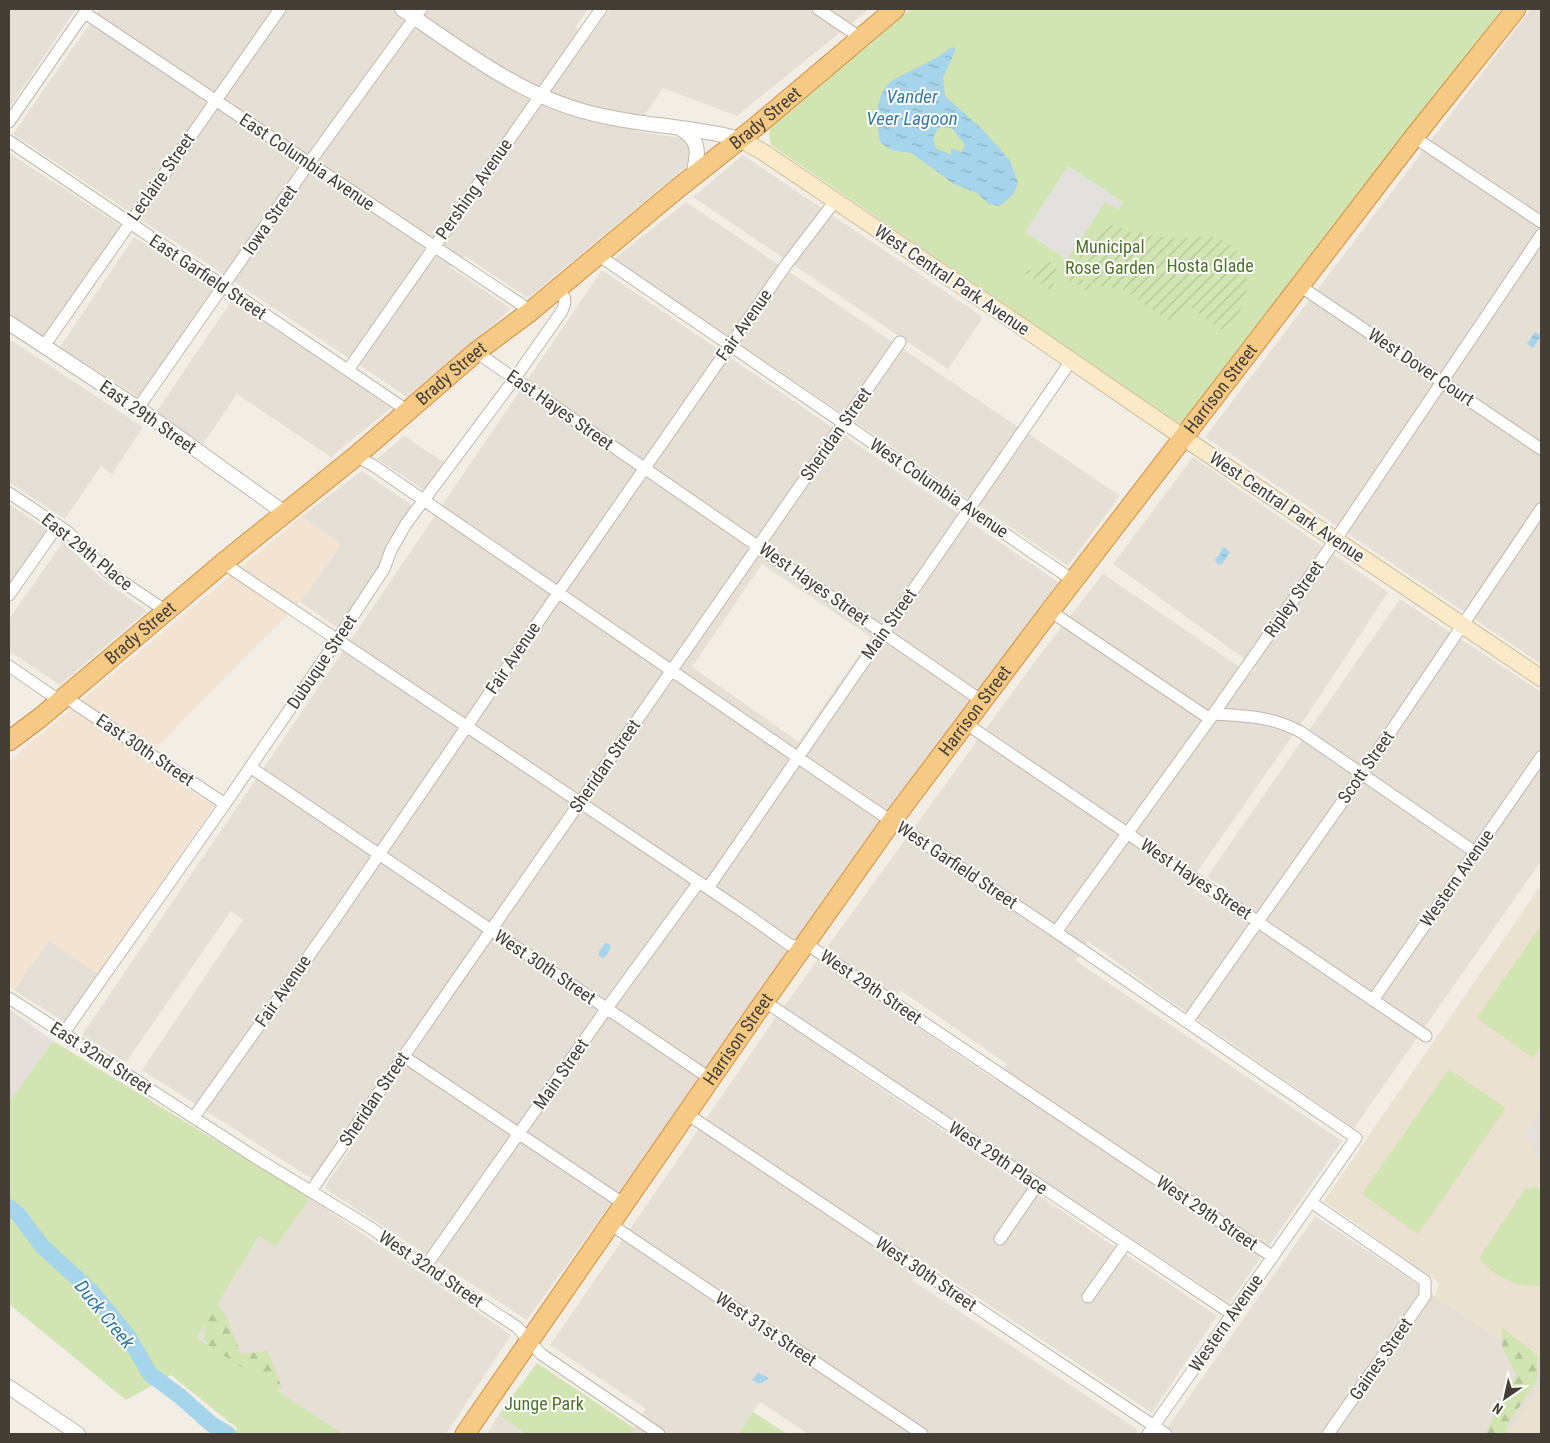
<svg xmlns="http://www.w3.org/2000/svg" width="1550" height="1443" viewBox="0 0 1550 1443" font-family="'Roboto Condensed',sans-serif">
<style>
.residential{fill:#e6dfd5;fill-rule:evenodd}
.commercial{fill:#f3e3d3}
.industrial{fill:#e4dfdb}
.education{fill:#eae1d1}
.forest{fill:url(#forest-firs)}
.park{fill:#d1e4b2}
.garden{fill:url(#garden-furrows)}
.parking{fill:#e3e1de}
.water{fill:url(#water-ripples);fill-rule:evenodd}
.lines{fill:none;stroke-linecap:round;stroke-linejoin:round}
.stream{stroke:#a6d5eb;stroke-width:2.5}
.river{stroke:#a6d5eb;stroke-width:16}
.minor-casing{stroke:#c0b7ad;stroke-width:13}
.tertiary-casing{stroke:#c0b7ad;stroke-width:16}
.secondary-casing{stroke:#cfbc98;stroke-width:18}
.trunk-casing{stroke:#d39040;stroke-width:21}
.minor{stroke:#fff;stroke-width:11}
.tertiary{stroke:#fff;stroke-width:14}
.secondary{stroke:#fbeac8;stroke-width:16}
.trunk{stroke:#f6c984;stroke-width:19}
.labels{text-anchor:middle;stroke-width:4;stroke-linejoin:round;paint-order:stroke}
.street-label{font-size:18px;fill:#443e36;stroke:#fff}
.park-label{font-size:18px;fill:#4d722d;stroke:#fff}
.water-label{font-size:19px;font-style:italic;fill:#357ca1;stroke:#fff}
</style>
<defs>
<pattern id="forest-firs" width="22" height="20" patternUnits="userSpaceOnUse" patternTransform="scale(1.25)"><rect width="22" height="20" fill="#d1e4b2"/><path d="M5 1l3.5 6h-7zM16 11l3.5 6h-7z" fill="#b5c59a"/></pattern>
<pattern id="garden-furrows" width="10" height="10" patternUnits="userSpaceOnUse" patternTransform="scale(1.25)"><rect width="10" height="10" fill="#d1e4b2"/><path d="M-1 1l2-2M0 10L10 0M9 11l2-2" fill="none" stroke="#b5c59a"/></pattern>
<pattern id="water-ripples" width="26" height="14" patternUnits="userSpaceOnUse" patternTransform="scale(1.25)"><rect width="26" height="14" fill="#a6d5eb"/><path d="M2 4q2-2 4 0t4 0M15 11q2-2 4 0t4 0" fill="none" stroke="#89aebf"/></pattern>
</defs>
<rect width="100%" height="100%" fill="#f2eee6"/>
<path class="residential" d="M 9,9 L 76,9 L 9,108 Z
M 100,9 L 588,9 L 575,28 L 589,38 L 610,9 L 869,9 L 737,116 L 663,88 L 634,131 L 688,139 L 693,161 L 528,298 L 465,256 L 450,267 L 511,309 L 407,397 L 13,134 Z
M 1531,9 L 1541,9 L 1541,664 L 1205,437 Z
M 9,153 L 121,226 L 42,338 L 9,316 Z
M 743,155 L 983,317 L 948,369 L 693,197 Z
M 686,202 L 1120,496 L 1068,566 L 614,259 Z
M 134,237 L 213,289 L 138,397 L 60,347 Z
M 602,270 L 1058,582 L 527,1320 L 324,1188 L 424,1039 L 413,1031 L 312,1179 L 142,1070 L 243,920 L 231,911 L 126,1062 L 82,1035 ZM 762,564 L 871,637 L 799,742 L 692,667 Z
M 232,300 L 391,408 L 331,457 L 237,394 L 203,444 L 155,414 Z
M 9,339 L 143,427 L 112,474 L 101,466 L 65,519 L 9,482 Z
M 404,436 L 445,463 L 426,491 L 377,459 Z
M 1193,457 L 1388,592 L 1312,708 L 1188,885 L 1216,904 L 1227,889 L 1207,877 L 1400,599 L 1541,692 L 1541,861 L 1354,1128 L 1156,991 L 1088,941 L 1076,961 L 1342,1141 L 1229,1303 L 856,1056 L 849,1067 L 1217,1316 L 1152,1413 L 926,1263 L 912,1280 L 1138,1430 L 1135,1434 L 808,1434 L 760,1402 L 739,1434 L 630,1434 L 646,1409 L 550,1345 L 774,1020 L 1036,660 L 1103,574 L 1250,674 L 1257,668 L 1113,564 ZM 900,990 L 1007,1064 L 996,1081 L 889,1007 Z
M 362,471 L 413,506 L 377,572 L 338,628 L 300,602 L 341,545 L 302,516 Z
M 9,504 L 48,530 L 9,585 Z
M 63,542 L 103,580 L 147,611 L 60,685 L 9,651 L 9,619 Z
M 49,940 L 98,974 L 64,1022 L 14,990 Z
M 310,1198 L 511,1335 L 446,1434 L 343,1434 L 197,1338 L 259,1236 L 276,1247 Z
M 1315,1216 L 1541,1367 L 1541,1387 L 1509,1434 L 1163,1434 Z
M 499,1414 L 525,1434 L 487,1434 Z"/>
<path class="commercial" d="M 302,516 L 341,545 L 300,602 L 156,748 L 148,761 L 214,806 L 98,974 L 49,940 L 14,990 L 9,986 L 9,761 Z"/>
<path class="industrial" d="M 9,1009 L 53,1041 L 10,1100 L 9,1099 Z"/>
<path class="education" d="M 1541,885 L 1541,1367 L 1435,1296 L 1439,1283 L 1324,1201 Z
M 1541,1387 L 1541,1434 L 1509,1434 Z"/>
<path class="forest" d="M 213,1298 L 226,1316 L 241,1354 L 268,1351 L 282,1388 L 248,1404 L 220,1364 L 204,1338 L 208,1307 Z
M 1502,1327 L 1537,1355 L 1537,1380 L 1508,1424 L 1506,1434 L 1485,1434 L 1499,1406 L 1517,1375 L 1502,1347 Z"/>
<path class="park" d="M 911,9 L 1502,9 L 1183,426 L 771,145 L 769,134 L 770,129 Z
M 1541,925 L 1541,1046 L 1533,1058 L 1477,1018 Z
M 53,1041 L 310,1198 L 276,1247 L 259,1236 L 197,1338 L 343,1434 L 229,1434 L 238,1429 L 171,1375 L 126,1400 L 9,1304 L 9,1099 L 11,1099 Z
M 1449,1069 L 1506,1108 L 1418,1234 L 1362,1194 Z
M 1537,1187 L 1541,1191 L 1541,1286 C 1517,1288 1494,1277 1479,1258 L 1525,1189 Z
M 537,1363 L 634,1428 L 630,1434 L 525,1434 L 499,1414 Z
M 753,1412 L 787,1434 L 739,1434 Z"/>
<path class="garden" d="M 1111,225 L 1127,230 L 1136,238 L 1140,232 C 1154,237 1167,238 1181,238 C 1193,238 1205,235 1216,238 C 1235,242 1247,263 1247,282 C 1248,299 1238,318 1226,330 L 1219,329 L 1187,304 L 1173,323 L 1121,288 C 1107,289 1099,286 1087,279 C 1084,271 1078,260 1080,252 C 1083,237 1098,229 1111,225 Z
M 1048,260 C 1062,268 1058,278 1050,290 L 1025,273 L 1028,270 L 1035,270 L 1038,263 L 1041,263 Z
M 1064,271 L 1073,274 L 1092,285 L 1094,292 C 1082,292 1075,281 1064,278 Z"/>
<path class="parking" d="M 1068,166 L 1123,202 L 1118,210 L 1105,202 L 1067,260 L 1025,232 Z
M 1541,1102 L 1541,1157 L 1531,1150 L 1535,1143 L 1524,1136 L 1537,1116 Z"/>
<path class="water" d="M 952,47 L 956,49 L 943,78 L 945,96 L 982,129 L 1002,151 L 1010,161 L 1018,182 L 1014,193 L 1004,203 L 999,206 L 989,204 L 977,193 L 954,184 L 911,153 L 891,150 L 880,142 C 876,120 874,97 891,81 L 936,58 ZM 941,127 L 952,128 C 956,134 962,140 965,146 L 961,152 L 951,148 L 951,154 L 949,154 L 936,148 L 933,138 L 937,130 Z
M 1535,332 L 1541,336 L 1533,348 L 1527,344 Z
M 1224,547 L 1230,552 L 1222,564 L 1218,565 L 1215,560 Z
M 605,943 L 609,944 L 611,948 L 606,956 L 603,958 L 599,956 L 599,952 Z
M 758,1373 L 766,1376 L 768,1379 L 760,1384 L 752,1380 Z"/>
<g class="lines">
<path class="stream" d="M 211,1424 L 212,1434"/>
<path class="river" d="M 9,1207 L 18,1214 L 42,1246 L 92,1292 L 128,1336 L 150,1374 L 181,1397 L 211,1424 L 228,1434"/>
<g class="minor-casing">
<path id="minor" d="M 818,9 L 861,38
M 85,13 L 531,311
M 9,122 L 87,9
M 1414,137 L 1541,222
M 9,141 L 408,411
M 598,255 L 1074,581
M 1300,286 L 1541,449
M 44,346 L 280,9
M 476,352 L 982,701
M 348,370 L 601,9
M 138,408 L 309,163 L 421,9
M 356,456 L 374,466 L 835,783 L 1056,932 L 1356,1138 L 1148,1434
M 9,493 L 68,532 L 108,572 L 166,611
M 223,563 L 742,911 L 790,945 L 811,947 L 1273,1257
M 9,595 L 58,525
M 1050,611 L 1210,719
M 9,666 L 60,701
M 65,697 L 225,804
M 1213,714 C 1246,716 1271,716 1301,732 L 1475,852
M 965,723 L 1426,1036
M 250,767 L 711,1079
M 708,888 L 1071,361
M 1056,932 L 1210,719 L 1336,539 L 1541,235
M 9,998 L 253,1156 L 371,1228 L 425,1267 L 517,1327 L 541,1354 L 659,1434
M 1373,1000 L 1541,757
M 764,1001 L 1232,1314
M 1187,1022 L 1362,774 L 1541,509
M 63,1034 L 225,804 L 337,640 L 384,569 L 391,550 L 406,524 L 515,378 L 562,311 C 567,300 565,297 558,288
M 403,1056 L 624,1204
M 687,1114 L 1166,1434
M 194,1117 L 335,919 L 558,593 L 786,265 L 835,201
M 311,1191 L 448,992 L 900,342
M 1311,1202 L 1425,1281 L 1425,1296 L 1328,1434
M 610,1224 L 922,1434
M 1000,1239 L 1037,1185
M 425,1267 L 607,1008 L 699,882
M 1088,1297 L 1126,1243"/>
</g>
<g class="tertiary-casing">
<path id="tertiary" d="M 402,9 C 462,50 522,97 594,114 C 642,126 692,126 740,139
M 679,128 C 702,140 698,154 693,176
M 9,323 L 138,408 L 286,514
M 9,1387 L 78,1434"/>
</g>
<g class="secondary-casing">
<path id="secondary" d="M 740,139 L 763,152 L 1015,322 L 1184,438 L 1541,678"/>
</g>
<g class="trunk-casing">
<g id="trunk">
<path id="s1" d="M 9,741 L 41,717 L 223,563 L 356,456 L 476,352 L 531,311 L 677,189 L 753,129 L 895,9"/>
<path id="s2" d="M 465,1434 L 754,1016 L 892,821 L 1050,611 L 1414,137 L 1516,9"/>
</g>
</g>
<use href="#minor" class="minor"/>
<use href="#tertiary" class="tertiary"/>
<use href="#secondary" class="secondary"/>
<use href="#trunk" class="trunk"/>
</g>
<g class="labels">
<g class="street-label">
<text dy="6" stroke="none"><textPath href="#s1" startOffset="980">Brady Street</textPath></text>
<text transform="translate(307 162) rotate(34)" y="6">East Columbia Avenue</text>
<text transform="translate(161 177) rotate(-55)" y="6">Leclaire Street</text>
<text transform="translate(474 189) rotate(-55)" y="6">Pershing Avenue</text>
<text transform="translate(270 220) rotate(-55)" y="6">Iowa Street</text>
<text transform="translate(208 277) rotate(34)" y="6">East Garfield Street</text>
<text transform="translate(952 280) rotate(34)" y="6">West Central Park Avenue</text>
<text transform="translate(744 325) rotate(-55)" y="6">Fair Avenue</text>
<text transform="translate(1421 367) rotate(34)" y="6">West Dover Court</text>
<text dy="6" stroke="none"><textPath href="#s1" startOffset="575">Brady Street</textPath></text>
<text dy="6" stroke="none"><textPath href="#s2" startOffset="1290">Harrison Street</textPath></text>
<text transform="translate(560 410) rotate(35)" y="6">East Hayes Street</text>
<text transform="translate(148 417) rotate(35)" y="6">East 29th Street</text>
<text transform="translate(836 434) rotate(-55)" y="6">Sheridan Street</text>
<text transform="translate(939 488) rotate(34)" y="6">West Columbia Avenue</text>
<text transform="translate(1287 507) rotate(34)" y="6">West Central Park Avenue</text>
<text transform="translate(87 552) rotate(39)" y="6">East 29th Place</text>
<text transform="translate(814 584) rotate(35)" y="6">West Hayes Street</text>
<text transform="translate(1294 599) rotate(-55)" y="6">Ripley Street</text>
<text transform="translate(889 624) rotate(-55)" y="6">Main Street</text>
<text dy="6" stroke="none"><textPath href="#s1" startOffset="170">Brady Street</textPath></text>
<text transform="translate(513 658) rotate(-56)" y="6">Fair Avenue</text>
<text transform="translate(322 662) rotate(-56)" y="6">Dubuque Street</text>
<text dy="6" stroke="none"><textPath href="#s2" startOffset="885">Harrison Street</textPath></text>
<text transform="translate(145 750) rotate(34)" y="6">East 30th Street</text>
<text transform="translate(605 766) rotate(-55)" y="6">Sheridan Street</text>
<text transform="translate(1366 767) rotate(-55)" y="6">Scott Street</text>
<text transform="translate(957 865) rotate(34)" y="6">West Garfield Street</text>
<text transform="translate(1457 878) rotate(-55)" y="6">Western Avenue</text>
<text transform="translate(1196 879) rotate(34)" y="6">West Hayes Street</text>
<text transform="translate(545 967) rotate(34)" y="6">West 30th Street</text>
<text transform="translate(871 987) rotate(34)" y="6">West 29th Street</text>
<text transform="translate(283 991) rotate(-55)" y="6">Fair Avenue</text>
<text dy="6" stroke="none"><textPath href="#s2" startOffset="480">Harrison Street</textPath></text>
<text transform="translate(101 1058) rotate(33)" y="6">East 32nd Street</text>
<text transform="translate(561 1074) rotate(-55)" y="6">Main Street</text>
<text transform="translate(374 1099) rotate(-56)" y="6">Sheridan Street</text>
<text transform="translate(998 1158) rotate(34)" y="6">West 29th Place</text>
<text transform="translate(1207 1213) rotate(34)" y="6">West 29th Street</text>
<text transform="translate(431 1269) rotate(34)" y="6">West 32nd Street</text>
<text transform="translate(926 1274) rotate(34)" y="6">West 30th Street</text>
<text transform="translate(1226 1323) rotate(-55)" y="6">Western Avenue</text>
<text transform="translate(766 1329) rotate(34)" y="6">West 31st Street</text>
<text transform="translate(1381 1359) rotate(-55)" y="6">Gaines Street</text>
</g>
<g class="park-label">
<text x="1110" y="253">Municipal<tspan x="1110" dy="21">Rose Garden</tspan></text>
<text x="1210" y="272">Hosta Glade</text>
<text x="544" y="1410">Junge Park</text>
</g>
<g class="water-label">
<text x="912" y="103">Vander<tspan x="912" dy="22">Veer Lagoon</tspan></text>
<text transform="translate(105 1314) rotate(51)" y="7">Duck Creek</text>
</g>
</g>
<rect width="1550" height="1443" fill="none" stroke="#443e36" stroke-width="20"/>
<g transform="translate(1505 1398) rotate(214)" stroke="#ffffff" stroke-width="4" paint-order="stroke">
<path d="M0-4L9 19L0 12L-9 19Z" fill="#443e36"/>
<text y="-8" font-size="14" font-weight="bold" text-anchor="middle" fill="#443e36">N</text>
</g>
</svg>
